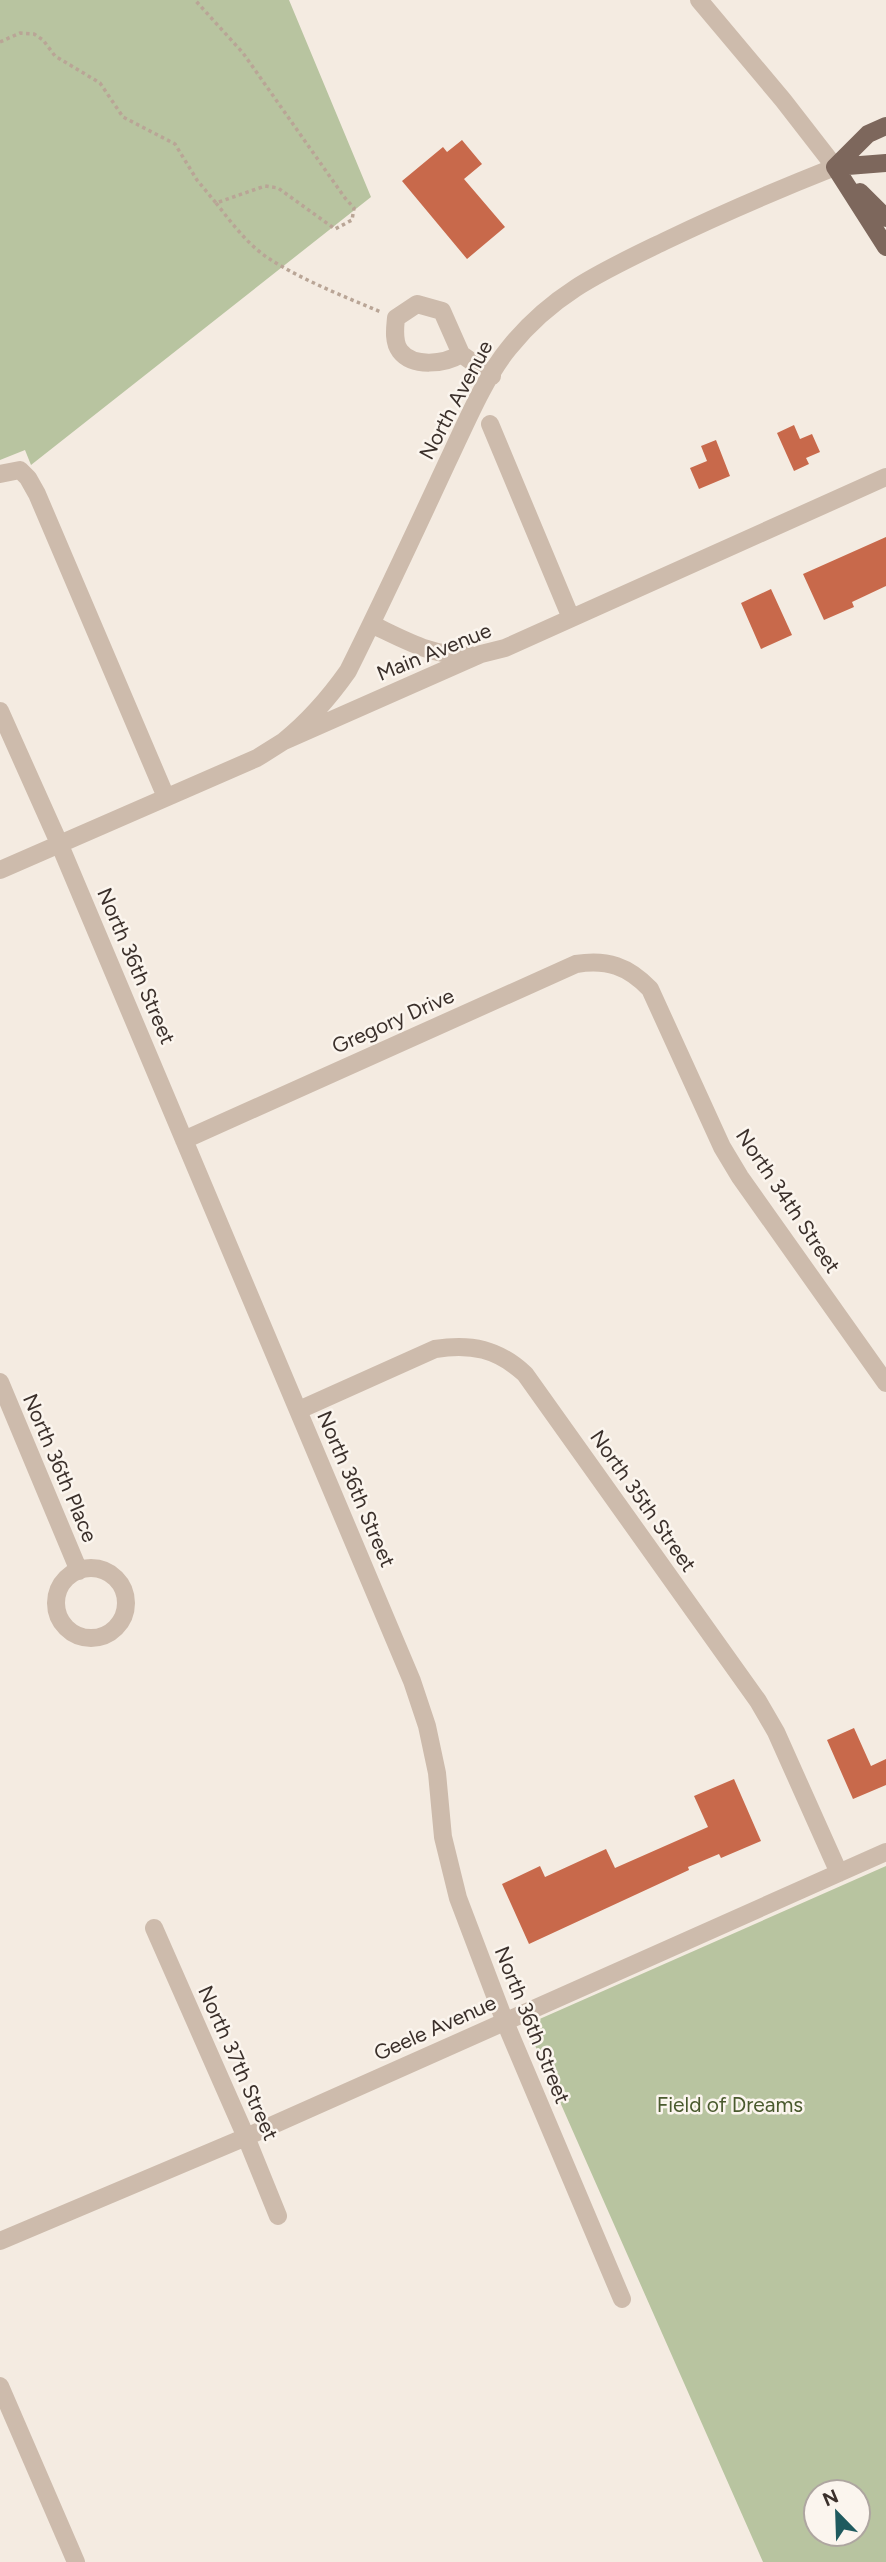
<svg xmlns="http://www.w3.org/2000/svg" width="886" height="2562" viewBox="0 0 886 2562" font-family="Figtree,sans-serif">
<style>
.green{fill:#b8c4a0;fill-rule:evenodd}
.building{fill:#c8694b}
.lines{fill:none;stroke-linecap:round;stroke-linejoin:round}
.path{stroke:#b9a596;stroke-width:3.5;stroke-dasharray:3.5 3.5;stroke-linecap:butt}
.minor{stroke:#cdbbac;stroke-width:18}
.major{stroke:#7d675c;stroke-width:18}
.labels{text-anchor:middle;stroke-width:5;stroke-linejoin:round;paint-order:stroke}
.street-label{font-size:21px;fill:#3b302b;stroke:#fbf5ee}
.park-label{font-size:21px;fill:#4a5a2e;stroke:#fbf5ee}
</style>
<rect width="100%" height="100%" fill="#f4ebe1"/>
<path class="green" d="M 0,0 L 289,0 L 371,197 L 31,465 L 25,450 L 0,460 Z
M 886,1866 L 886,2562 L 763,2562 L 526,2025 ZM 816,2492 L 858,2492 L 858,2534 L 816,2534 Z"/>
<path class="building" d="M 462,140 L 482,164 L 464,179 L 505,227 L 467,259 L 402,181 L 443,147 L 447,152 Z
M 794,425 L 800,439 L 812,434 L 820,452 L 806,458 L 809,464 L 794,471 L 777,433 Z
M 716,440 L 730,476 L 699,489 L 690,468 L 707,461 L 701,446 Z
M 886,537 L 886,586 L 852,602 L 854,607 L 824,620 L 803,574 Z
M 771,589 L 792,635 L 761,649 L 741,603 Z
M 854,1728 L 871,1766 L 886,1759 L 886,1785 L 853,1799 L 827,1740 Z
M 734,1779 L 761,1841 L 721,1858 L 719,1854 L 688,1867 L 689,1870 L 529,1944 L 502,1884 L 540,1866 L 545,1877 L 606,1849 L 615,1868 L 708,1827 L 694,1796 Z"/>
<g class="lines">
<path class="path" d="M 0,42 L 20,33 L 34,34 L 43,40 L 55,56 L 100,83 L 123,117 L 175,144 L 197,180 L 216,203 L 265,186 L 278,188 L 335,229 L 352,220 L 354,208 L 345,198 L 243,53 L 195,0
M 216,203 C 231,222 247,244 268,258 C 302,280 343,296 381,312"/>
<path class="minor" d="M 461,354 C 445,364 413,368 400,351 C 393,342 395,328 396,318 L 417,304 L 442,311 L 461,354 L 492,376
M 490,424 L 571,618
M 0,474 L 20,470 L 28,478 L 37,494 L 166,797
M 371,624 C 403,639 435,658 470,655
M 0,711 L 59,843 L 412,1681 L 427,1726 L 437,1773 L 443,1837 L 458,1898 L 505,2022 L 622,2299
M 284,741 C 310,720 329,698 348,671 C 382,603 414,534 446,465 C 463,430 484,378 509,348 C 553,293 603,271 665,241 C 721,214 777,190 835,167 L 783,100 L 699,0
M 0,870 L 257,758 L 284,741 L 481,654 L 505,648 L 886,477
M 184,1140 L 576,964 C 607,959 628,966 650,989 L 722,1147 L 740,1177 L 886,1383
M 0,1382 L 79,1571
M 299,1410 L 435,1349 C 471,1343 498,1349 525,1374 L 758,1701 L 776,1732 L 839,1873
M56 1603a35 35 0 1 1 70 0a35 35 0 1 1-70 0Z
M 154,1928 L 246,2137 L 278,2216
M 0,2241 L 246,2137 L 886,1852
M 0,2386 L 76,2562"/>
<path class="major" d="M 835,167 L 886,247
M 835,167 L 868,134 L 886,126
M 835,167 L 886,163
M 860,192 L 886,218"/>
</g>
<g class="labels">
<g class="street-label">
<text transform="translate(456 400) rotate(-62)" y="7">North Avenue</text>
<text transform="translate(434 652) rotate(-22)" y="7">Main Avenue</text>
<text transform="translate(136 966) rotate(67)" y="7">North 36th Street</text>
<text transform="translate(393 1021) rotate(-24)" y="7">Gregory Drive</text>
<text transform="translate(788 1201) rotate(56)" y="7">North 34th Street</text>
<text transform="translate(60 1468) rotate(67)" y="7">North 36th Place</text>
<text transform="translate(356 1489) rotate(67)" y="7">North 36th Street</text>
<text transform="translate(643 1501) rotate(55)" y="7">North 35th Street</text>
<text transform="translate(532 2025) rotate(68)" y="7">North 36th Street</text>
<text transform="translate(435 2028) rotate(-24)" y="7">Geele Avenue</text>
<text transform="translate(238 2063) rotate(66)" y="7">North 37th Street</text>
</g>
<g class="park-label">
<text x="730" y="2112">Field of Dreams</text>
</g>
</g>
<g transform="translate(837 2513) rotate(337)"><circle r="33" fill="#fbf5ee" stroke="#aea6a0" stroke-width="2"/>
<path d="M0-5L12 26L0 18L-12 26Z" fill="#1f5a5e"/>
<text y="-10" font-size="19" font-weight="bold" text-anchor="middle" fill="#3b302b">N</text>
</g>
</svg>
